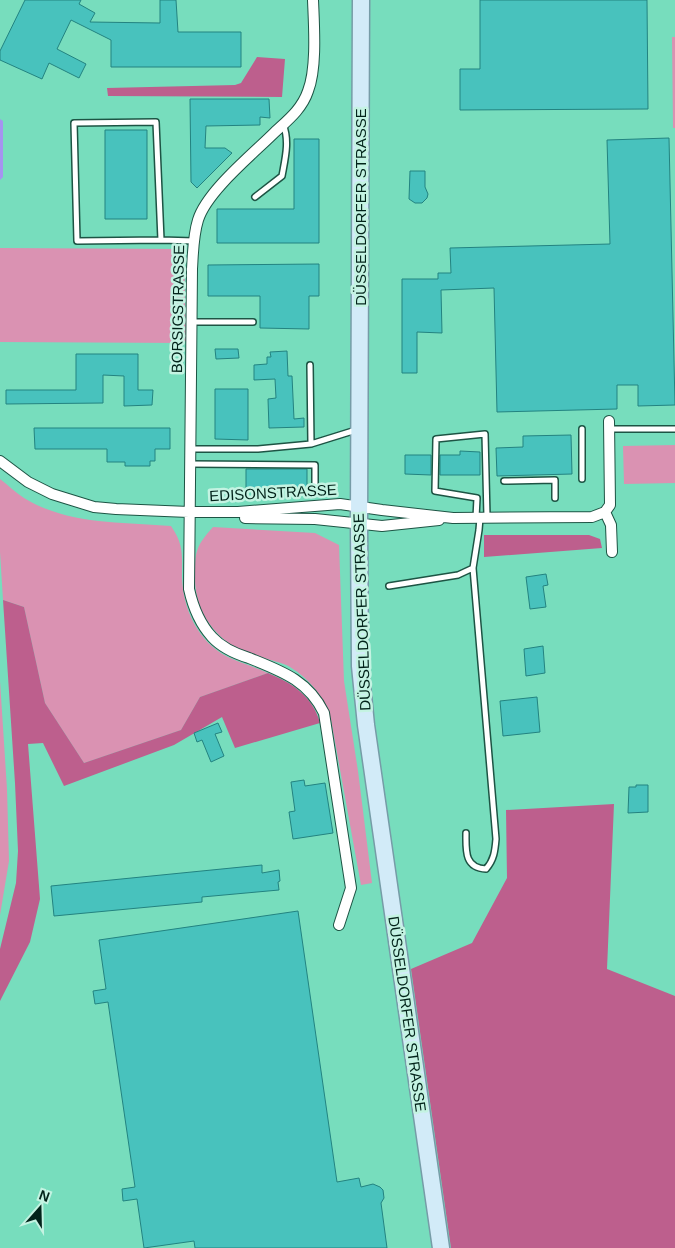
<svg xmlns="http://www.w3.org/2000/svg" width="675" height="1248" viewBox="0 0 675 1248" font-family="Helvetica,sans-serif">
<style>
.green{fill:#da92b2}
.forest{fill:#bd5f8d}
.water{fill:#a594f0}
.building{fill:#48c2bd;stroke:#238380}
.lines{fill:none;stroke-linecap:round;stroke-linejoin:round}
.service-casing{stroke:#1d5444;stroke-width:8}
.minor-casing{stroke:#1d5444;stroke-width:12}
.primary-casing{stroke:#769ca7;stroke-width:19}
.service{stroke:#fff;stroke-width:5}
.minor{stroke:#fff;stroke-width:10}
.primary{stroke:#d2ebf8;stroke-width:16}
.labels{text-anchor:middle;stroke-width:5;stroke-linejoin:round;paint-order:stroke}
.street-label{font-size:15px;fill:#02231a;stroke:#c4f3e2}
</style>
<rect width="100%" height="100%" fill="#77ddbd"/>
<path class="green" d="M 672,37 L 675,37 L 675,128 L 673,128 Z
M 0,248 L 184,249 L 186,341 L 182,343 L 0,342 Z
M 675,445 L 675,483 L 624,484 L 623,446 Z
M 0,479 C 8,485 16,493 24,498 C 68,525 122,522 171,526 C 184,545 182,555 182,577 C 183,609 198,642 228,657 C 241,663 255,667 268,673 L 200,697 L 181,730 L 84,763 L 45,703 L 24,607 L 3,600 L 0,552 Z
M 213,527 L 315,533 L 339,545 L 344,681 L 358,771 L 372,883 L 361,885 L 331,720 C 324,697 311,680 290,667 C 282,662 271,661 261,657 C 252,653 241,651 233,646 C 208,630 194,604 195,575 C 195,551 196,546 213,527 Z
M 0,681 L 7,789 L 9,861 L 0,915 Z"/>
<path class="forest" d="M 257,57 L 285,59 L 282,97 L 108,96 L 107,88 L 235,85 L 241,83 Z
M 484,535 L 589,535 L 600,539 L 602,548 L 484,557 Z
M 3,600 L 24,607 L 45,703 L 84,763 L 181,730 L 200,697 L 268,673 C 292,683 313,696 320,723 L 235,748 L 222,717 L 174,745 L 64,786 L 43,743 L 28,744 L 40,899 L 30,942 L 0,1001 L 0,949 L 16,883 L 18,851 L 15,783 Z
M 614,804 L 607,969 L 675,996 L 675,1248 L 451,1248 L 411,969 L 472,943 L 507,878 L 506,810 Z"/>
<path class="water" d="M 0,119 L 3,121 L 3,177 L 0,180 Z"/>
<path class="building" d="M 25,0 L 81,0 L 79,4 L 95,13 L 90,22 L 160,23 L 160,0 L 176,0 L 178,32 L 241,32 L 241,67 L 111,67 L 111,40 L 71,20 L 57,49 L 86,64 L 79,78 L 49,63 L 42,79 L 0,60 L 0,51 Z
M 480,0 L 647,0 L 648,109 L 460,110 L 460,69 L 480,69 Z
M 190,99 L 269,99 L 270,118 L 260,117 L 260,125 L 206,126 L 205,148 L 225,148 L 232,153 L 197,188 L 191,182 Z
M 105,130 L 147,130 L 147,219 L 105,219 Z
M 669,138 L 675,405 L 638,406 L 638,385 L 617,385 L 617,409 L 497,412 L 494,288 L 441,290 L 442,333 L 417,332 L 417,373 L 402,373 L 402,279 L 438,279 L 438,273 L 451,273 L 450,248 L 610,244 L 607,140 Z
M 294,139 L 319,139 L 319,243 L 217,243 L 217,209 L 294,209 Z
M 410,171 L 425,171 L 425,187 L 428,194 L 427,198 L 422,203 L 415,203 L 409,199 Z
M 319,264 L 319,296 L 309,296 L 309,329 L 260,328 L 260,296 L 208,296 L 208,265 Z
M 215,349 L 238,349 L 239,358 L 216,359 Z
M 287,351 L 288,376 L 292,376 L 294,419 L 304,418 L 304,427 L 269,428 L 268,399 L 276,398 L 275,379 L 254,380 L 254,365 L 267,364 L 267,357 L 271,357 L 270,352 Z
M 76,354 L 138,354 L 138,390 L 153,390 L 152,405 L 124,406 L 124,376 L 103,375 L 103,403 L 6,404 L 6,390 L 76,390 Z
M 215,389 L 248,389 L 248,440 L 215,439 Z
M 34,428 L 170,428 L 170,449 L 155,449 L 155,461 L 150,461 L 150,466 L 125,466 L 125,462 L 107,462 L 107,449 L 35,449 Z
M 571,435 L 572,474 L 497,476 L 496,448 L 523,447 L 523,436 Z
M 460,451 L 480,452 L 480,475 L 440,475 L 440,455 L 460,455 Z
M 405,455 L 431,455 L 431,475 L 405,474 Z
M 246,469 L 307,469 L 307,489 L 246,489 Z
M 546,574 L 548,585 L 543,586 L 546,607 L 530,609 L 526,577 Z
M 543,646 L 545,673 L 526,676 L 524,649 Z
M 537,697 L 540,732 L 503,736 L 500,701 Z
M 218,723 L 222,732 L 215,734 L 224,756 L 211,762 L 202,740 L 197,742 L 194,733 Z
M 304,780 L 305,786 L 325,783 L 333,833 L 293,839 L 289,812 L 295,811 L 291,782 Z
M 636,785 L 648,785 L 648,812 L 628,813 L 629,787 L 636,787 Z
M 262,865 L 262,873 L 279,870 L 280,881 L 278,882 L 279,890 L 202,897 L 202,902 L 54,916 L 51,886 Z
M 298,911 L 337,1182 L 359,1178 L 361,1187 L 373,1184 L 380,1187 L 383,1190 L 384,1198 L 381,1203 L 387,1248 L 195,1248 L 194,1241 L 144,1248 L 137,1199 L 123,1201 L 122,1189 L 135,1187 L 108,1002 L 95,1004 L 93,991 L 106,989 L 99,940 Z"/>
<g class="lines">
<g class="service-casing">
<path id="service" d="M 255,197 L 282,176 C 285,159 290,141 283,124
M 161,240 L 77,241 L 74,123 L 156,122 L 161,240 L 194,241
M 192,322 L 253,322
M 310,365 L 311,444
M 609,429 L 675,429
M 190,449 L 258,449 L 311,444 L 356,430
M 190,464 L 315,465 L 315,488
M 582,479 L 582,429
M 504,481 L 555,480 L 555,498
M 476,518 L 477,498 L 435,491 L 436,439 L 485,434 L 487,517
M 389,586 L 458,575 L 473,568
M 466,833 C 466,850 464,868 486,869 C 494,860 495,851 496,839 L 473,568 L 479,530 L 480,518"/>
</g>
<g class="minor-casing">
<path id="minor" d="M 313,0 C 314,26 317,68 308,91 C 302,109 288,120 275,132 C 253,154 207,191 198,220 C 193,236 193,253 192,269 L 189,589 C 193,607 200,624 212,637 C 222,648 236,654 249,658 C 281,671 308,680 324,713 L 351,888 L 339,925
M 0,461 L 28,482 L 52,494 L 94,507 L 116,509 L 189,512 L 238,512 L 340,504 L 382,510 L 453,518 L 592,517 L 605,512 L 610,505 L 609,421
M 605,512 L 611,525 L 612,552
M 245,518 L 315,519 L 382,526 L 439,520"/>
</g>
<g class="primary-casing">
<path id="primary" d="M 361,0 L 359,524 L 360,666 L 366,725 L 441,1248"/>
</g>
<use href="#service" class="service"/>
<use href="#minor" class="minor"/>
<use href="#primary" class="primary"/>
</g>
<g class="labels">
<g class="street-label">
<text transform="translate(361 207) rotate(-90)" y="5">DÜSSELDORFER STRASSE</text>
<text transform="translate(178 309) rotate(-89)" y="5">BORSIGSTRASSE</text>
<text transform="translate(273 493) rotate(-3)" y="5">EDISONSTRASSE</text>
<text transform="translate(362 612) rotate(-92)" y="5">DÜSSELDORFER STRASSE</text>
<text transform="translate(407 1014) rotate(82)" y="5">DÜSSELDORFER STRASSE</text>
</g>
</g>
<g transform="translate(40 1208) rotate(20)" stroke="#c4f3e2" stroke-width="4" paint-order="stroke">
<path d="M0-4L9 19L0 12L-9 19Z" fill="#02231a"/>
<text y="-8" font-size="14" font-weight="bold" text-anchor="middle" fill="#02231a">N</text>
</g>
</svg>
